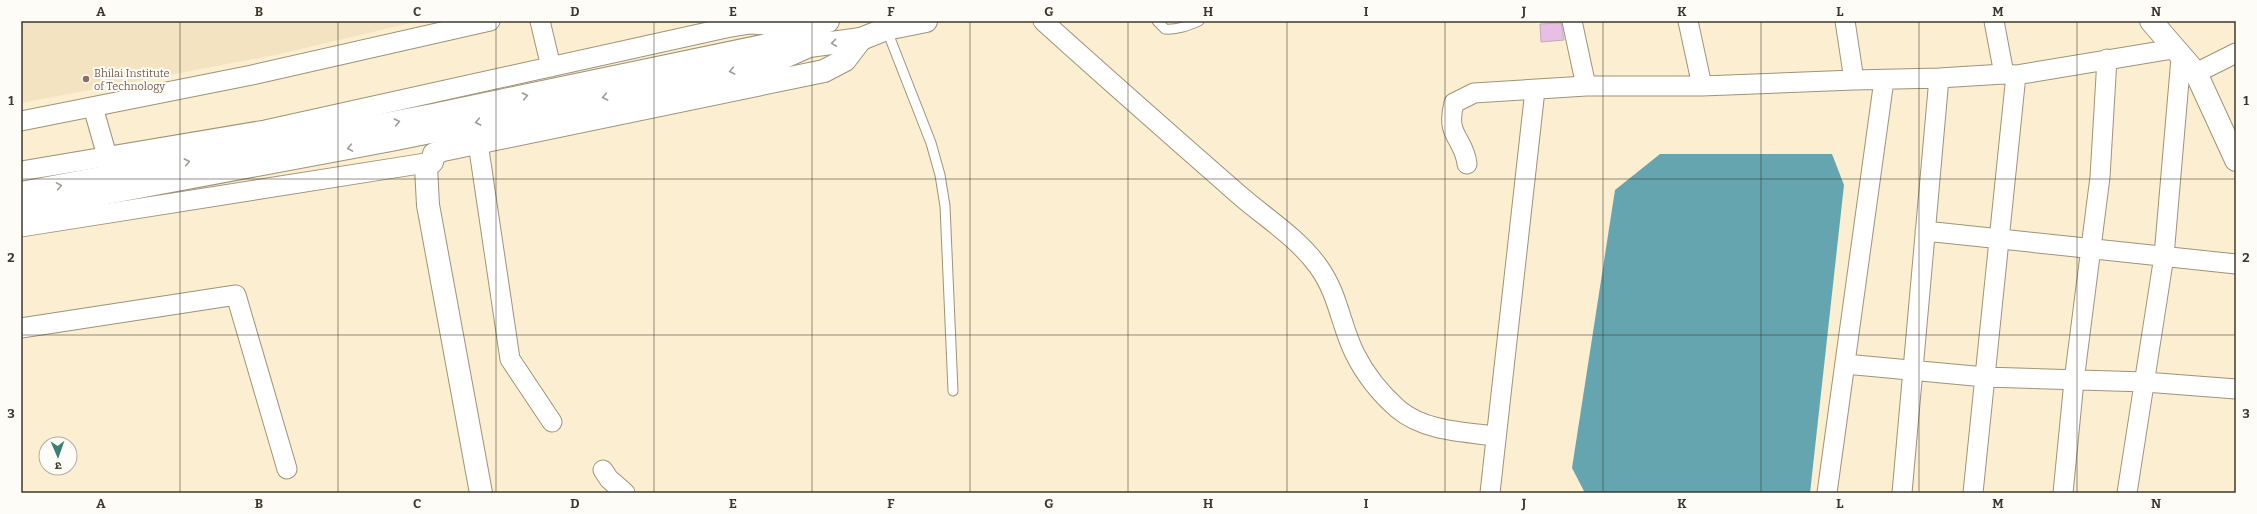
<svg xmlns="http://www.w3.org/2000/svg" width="2257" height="514" viewBox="0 0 2257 514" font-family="Bitter,'Noto Sans Devanagari',serif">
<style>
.built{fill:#f4e3c0}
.water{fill:#65a5b0}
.building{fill:#e7bfe5;stroke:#c1aac0}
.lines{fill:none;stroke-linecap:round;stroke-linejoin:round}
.service-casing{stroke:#9f9378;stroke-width:11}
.minor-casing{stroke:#9f9378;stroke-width:21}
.tertiary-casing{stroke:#9f9378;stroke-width:24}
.primary-casing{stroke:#9f9378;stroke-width:24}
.service{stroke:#fff;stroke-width:9}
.minor{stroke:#fff;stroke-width:19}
.tertiary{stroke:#fff;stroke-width:22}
.primary{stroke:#fff;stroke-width:22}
.oneway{stroke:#9e9c96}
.grid{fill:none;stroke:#3d382d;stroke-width:1;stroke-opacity:0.55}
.education-dot{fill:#8d6e63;stroke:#fefcf6;stroke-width:1.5}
.labels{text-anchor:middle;stroke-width:4;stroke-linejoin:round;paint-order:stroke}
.education-label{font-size:11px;fill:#785e54;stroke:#fefcf6;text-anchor:start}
.neatline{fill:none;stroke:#3d382d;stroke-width:1.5}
.grid-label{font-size:13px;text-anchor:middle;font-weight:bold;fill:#3d382d}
</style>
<rect width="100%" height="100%" fill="#fbeed1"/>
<path class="built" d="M 21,21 L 419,21 L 280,54 L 21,103 Z"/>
<path class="water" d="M 1660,154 L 1832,154 L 1844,185 L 1810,493 L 1585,493 L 1572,468 L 1615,190 Z"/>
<path class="building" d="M 1561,23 L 1564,40 L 1541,42 L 1540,24 Z"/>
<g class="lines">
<g class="service-casing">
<path id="service" d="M 1157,21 L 1165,29 C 1177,30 1187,26 1199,21
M 886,28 L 931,143 L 940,175 L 945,206 L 953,391"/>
</g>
<g class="minor-casing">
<path id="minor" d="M 540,21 L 551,67
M 1043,21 C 1107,79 1172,136 1237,193 C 1264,217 1296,236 1318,266 C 1339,295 1340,324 1355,354 C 1365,374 1381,394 1398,409 C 1424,431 1463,432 1496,436
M 1572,21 L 1586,86
M 1688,21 L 1702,86
M 1845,21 L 1854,80
M 1994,21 L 2004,74
M 2196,73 L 2236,53
M 93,107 L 107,156
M 21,121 L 252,75 L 490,21
M 478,143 L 510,359 L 552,422
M 1467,164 C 1464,137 1445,137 1454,103 L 1474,93 L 1586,86 L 1702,86 L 1854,80 L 1939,78 L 2004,74 L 2016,75 L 2173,49
M 21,171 L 265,130 L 726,28 L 750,24 L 803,27
M 21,227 L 432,162
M 1925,231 L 2236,264
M 21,328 L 236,295 L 287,469
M 1845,364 L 1985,377 L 2145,382 L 2236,389
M 603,470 L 609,479 L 625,493
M 1490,493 L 1535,90
M 1827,493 L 1884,80
M 1902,493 L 1939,78
M 1973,493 L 2016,75
M 2063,493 L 2074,381 L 2100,177 L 2107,59
M 2127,493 L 2164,256 L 2181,58"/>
</g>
<g class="tertiary-casing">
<path id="tertiary" d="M 2151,21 L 2196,73 L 2236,160
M 481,493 L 428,205 L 426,167 L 432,162 L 434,154 L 443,150 L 824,71 L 845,60 L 861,39"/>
</g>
<g class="primary-casing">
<path id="primary" d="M 21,193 L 433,115 L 767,45 L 803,27 L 828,21
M 21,209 L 391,140 L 771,63 L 809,46 L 861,39 L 886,29 L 926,21"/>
</g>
<use href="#service" class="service"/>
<use href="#minor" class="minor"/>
<use href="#tertiary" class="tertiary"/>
<use href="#primary" class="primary"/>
</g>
<defs><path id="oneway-chevron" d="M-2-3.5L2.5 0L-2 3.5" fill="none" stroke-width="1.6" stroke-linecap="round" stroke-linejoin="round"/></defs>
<g class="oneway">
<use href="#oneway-chevron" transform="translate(834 43) rotate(172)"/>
<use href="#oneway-chevron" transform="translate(732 71) rotate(169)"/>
<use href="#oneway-chevron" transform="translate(525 96) rotate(-12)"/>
<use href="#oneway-chevron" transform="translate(605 97) rotate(169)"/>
<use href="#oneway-chevron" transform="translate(397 122) rotate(-11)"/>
<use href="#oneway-chevron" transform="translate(478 122) rotate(169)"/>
<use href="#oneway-chevron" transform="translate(350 148) rotate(170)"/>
<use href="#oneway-chevron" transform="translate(187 162) rotate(-11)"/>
<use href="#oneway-chevron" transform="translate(59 186) rotate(-10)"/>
</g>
<path class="grid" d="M 180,21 L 180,493M 338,21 L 338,493M 496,21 L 496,493M 654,21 L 654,493M 812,21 L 812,493M 970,21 L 970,493M 1128,21 L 1128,493M 1287,21 L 1287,493M 1445,21 L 1445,493M 1603,21 L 1603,493M 1761,21 L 1761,493M 1919,21 L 1919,493M 2077,21 L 2077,493M 21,179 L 2236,179M 21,335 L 2236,335"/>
<circle class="education-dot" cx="86" cy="79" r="4"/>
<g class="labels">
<g class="education-label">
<text x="94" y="77">Bhilai Institute<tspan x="94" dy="13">of Technology</tspan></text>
</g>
</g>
<rect width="2257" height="514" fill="none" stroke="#fefcf6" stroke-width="44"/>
<g transform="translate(58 456) rotate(178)"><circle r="19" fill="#fefcf6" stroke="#b1aea6"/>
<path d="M0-3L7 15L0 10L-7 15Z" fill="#3b8074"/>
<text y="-6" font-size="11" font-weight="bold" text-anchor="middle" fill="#3d382d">उ</text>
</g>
<rect x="22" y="22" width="2213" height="470" class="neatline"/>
<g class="grid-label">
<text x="101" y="16">A</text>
<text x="259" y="16">B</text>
<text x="417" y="16">C</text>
<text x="575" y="16">D</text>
<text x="733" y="16">E</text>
<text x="891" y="16">F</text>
<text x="1049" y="16">G</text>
<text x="1208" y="16">H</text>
<text x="1366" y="16">I</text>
<text x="1524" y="16">J</text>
<text x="1682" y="16">K</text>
<text x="1840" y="16">L</text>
<text x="1998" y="16">M</text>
<text x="2156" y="16">N</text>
<text x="11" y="105">1</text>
<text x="2246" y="105">1</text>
<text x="11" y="262">2</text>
<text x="2246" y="262">2</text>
<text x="11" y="418">3</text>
<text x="2246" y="418">3</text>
<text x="101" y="508">A</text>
<text x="259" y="508">B</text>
<text x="417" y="508">C</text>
<text x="575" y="508">D</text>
<text x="733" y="508">E</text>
<text x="891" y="508">F</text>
<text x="1049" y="508">G</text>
<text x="1208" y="508">H</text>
<text x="1366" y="508">I</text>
<text x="1524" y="508">J</text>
<text x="1682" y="508">K</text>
<text x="1840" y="508">L</text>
<text x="1998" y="508">M</text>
<text x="2156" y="508">N</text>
</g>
</svg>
